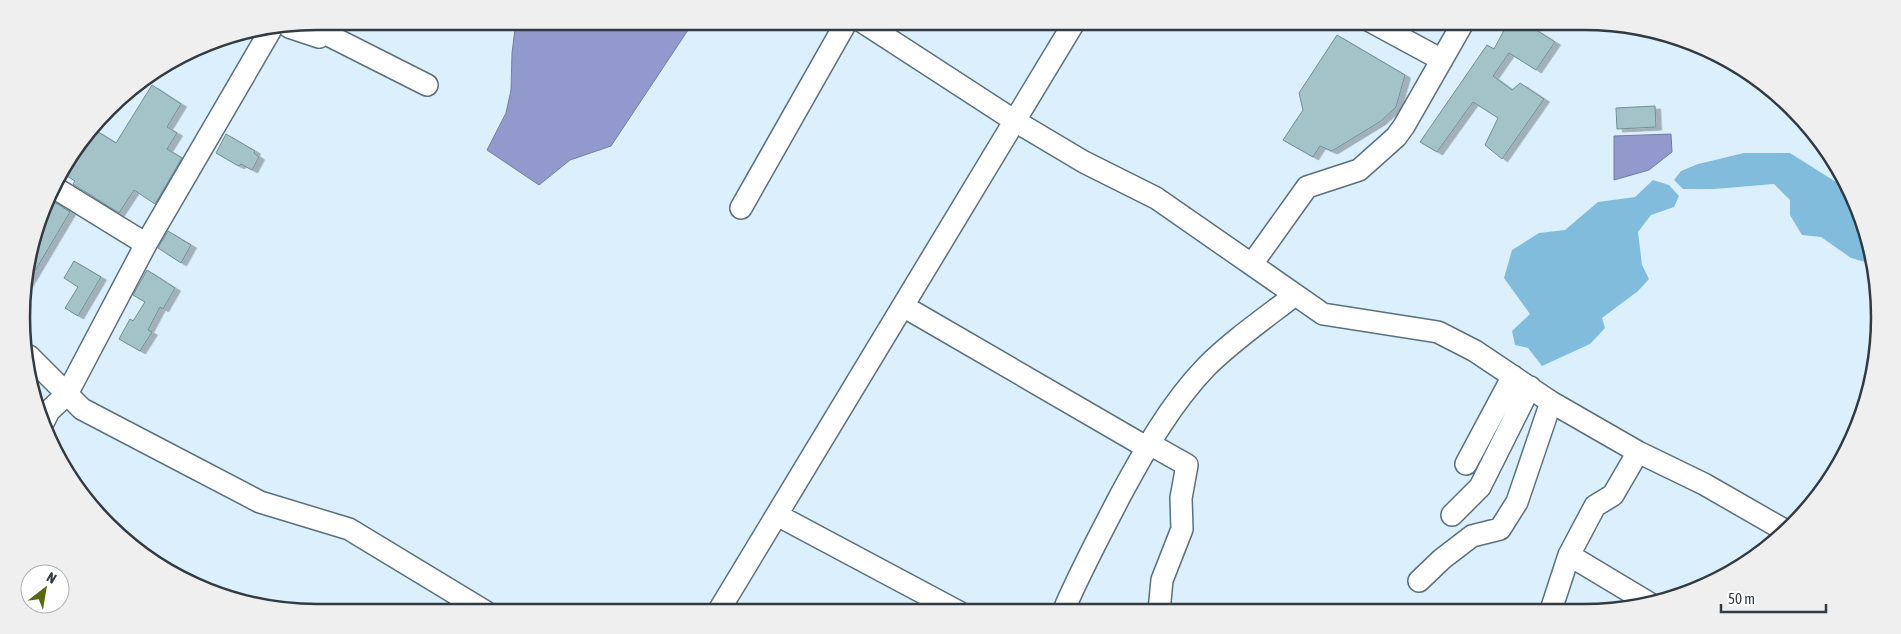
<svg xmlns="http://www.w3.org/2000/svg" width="1901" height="634" viewBox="0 0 1901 634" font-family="'Asap Condensed',sans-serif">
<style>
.forest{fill:#82bcdc}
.water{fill:#9299cd;stroke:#757da3}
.building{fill:#a4c3c9;stroke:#718f94;filter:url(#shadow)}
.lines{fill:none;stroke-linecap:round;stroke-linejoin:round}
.minor-casing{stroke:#59707d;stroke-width:24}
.minor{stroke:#fff;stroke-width:21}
.rim{fill:none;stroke:#313b41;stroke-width:2.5}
</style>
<defs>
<filter id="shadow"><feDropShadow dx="5.5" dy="3" stdDeviation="0" flood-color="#0004"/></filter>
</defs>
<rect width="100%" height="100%" fill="#dbf0fc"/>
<path class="forest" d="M 1744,153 L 1790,153 L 1847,189 L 1872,264 L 1851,258 L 1821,237 L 1802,235 L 1790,215 L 1790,200 L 1774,184 L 1714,189 L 1683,189 L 1674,180 L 1681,171 L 1698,164 Z
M 1653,180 L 1669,185 L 1679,196 L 1674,207 L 1651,215 L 1638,232 L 1642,265 L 1649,279 L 1638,291 L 1602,318 L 1605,328 L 1590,344 L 1542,366 L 1528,348 L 1515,345 L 1512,331 L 1530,314 L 1504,278 L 1512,250 L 1539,233 L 1565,230 L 1598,202 L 1635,197 Z"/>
<path class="water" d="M 516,21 L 694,21 L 611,146 L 570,160 L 539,185 L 487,150 L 506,113 L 511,90 L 512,53 Z
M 1671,134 L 1672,152 L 1649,170 L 1614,180 L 1614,136 Z"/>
<path class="building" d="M 1509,21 L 1522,21 L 1555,42 L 1536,70 L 1509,53 L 1493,76 L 1512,90 L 1520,83 L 1544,99 L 1502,159 L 1485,145 L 1498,118 L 1473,102 L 1437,152 L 1420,142 L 1487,45 L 1494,49 Z
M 1337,35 L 1405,75 L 1396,107 L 1381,121 L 1332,151 L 1320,146 L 1313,157 L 1283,140 L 1303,110 L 1299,93 Z
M 152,85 L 181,104 L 167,127 L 177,133 L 167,149 L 182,158 L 155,204 L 134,190 L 119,213 L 73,184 L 75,181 L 62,173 L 95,130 L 116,143 Z
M 1655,106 L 1656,127 L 1617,129 L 1616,108 Z
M 226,134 L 255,151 L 254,153 L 259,157 L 252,170 L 241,164 L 239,166 L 235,164 L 216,153 Z
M 48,198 L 70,212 L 26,286 L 24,285 L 24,279 Z
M 168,231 L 191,245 L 181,263 L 158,248 Z
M 74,261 L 101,277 L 78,316 L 65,308 L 78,287 L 64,278 Z
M 147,270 L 175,288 L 163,309 L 160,307 L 148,330 L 152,332 L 140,351 L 119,339 L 130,319 L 133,321 L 145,302 L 133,295 Z"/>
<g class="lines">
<g class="minor-casing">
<path id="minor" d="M 861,21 L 1015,121 L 1084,162 L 1156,198 L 1323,314 L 1438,332 L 1475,351 L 1551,402 L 1638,452 L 1704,484 L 1786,531
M 1370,21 L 1442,60
M 289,27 L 319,37 L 329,23
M 322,32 L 427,85
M 52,186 L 146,244
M 741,208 L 847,21
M 1252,264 L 1307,187 L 1359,170 L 1396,137 L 1404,126 L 1464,21
M 903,306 L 1146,447
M 29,356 L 82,409 L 260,502 L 349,529 L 486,612
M 44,421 L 49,411 L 67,394 L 146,244 L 270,31
M 1148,443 L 1187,465 L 1181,498 L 1182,529 L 1162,580 L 1159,611
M 1466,464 L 1513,376
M 777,515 L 959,612
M 1452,515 L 1480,487 L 1530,387
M 1569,555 L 1649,603
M 1419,581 L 1442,559 L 1472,536 L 1500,529 L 1517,502 L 1551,402
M 1551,610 L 1569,555 L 1595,506 L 1613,495 L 1638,452
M 1065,611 L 1066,605 C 1082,568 1101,533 1120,496 C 1145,450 1169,406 1206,367 C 1233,340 1265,318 1295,295
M 718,612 L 1075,21"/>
</g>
<use href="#minor" class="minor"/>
</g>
<path d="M0 0H1901V634H0ZM317 30H1584A287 287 0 0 1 1871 317V317A287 287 0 0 1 1584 604H317A287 287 0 0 1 30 317V317A287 287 0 0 1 317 30Z" fill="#efeff0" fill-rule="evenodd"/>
<path class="rim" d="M317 30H1584A287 287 0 0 1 1871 317V317A287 287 0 0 1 1584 604H317A287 287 0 0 1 30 317V317A287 287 0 0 1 317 30Z"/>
<g transform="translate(45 589) rotate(31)"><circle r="24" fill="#ffffff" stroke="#adb1b3"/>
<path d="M0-4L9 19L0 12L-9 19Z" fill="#596913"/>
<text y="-8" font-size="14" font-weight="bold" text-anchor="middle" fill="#313b41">N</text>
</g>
<path d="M1721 604v8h105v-8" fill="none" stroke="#313b41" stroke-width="2.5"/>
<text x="1728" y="604" font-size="15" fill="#313b41" stroke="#ffffff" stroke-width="4" paint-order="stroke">50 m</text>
</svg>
